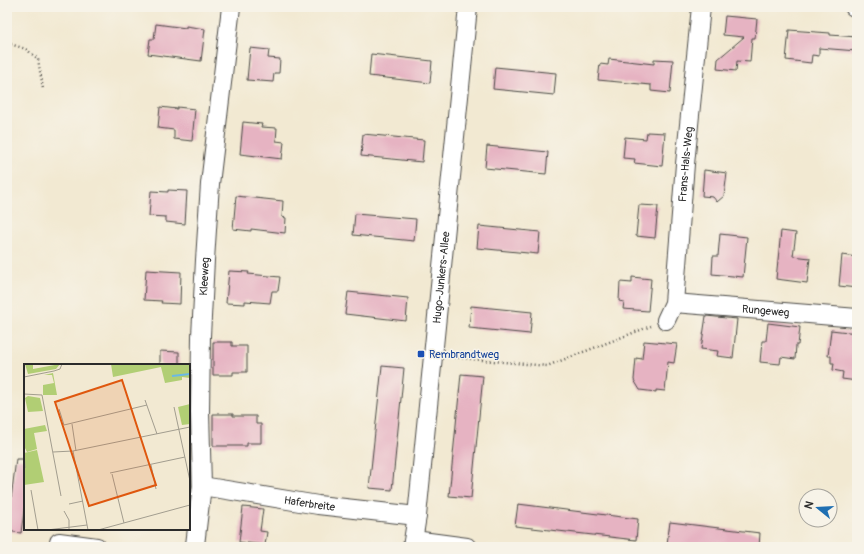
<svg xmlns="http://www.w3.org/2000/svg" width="864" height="554" viewBox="0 0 864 554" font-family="Pangolin,sans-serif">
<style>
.building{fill:#e6b3c2}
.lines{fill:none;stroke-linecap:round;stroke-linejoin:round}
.minor-casing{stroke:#494844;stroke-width:20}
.path{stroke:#494844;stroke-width:2.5;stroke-dasharray:1 3;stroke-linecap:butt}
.minor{stroke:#fff;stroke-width:18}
.transit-dot{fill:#1a4fb4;stroke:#f7f3e8;stroke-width:1.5}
.labels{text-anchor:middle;stroke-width:3;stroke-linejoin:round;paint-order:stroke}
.street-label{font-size:11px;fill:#2b2b2b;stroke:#f7f3e8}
.transit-label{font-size:11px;fill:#164399;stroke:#f7f3e8;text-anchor:start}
.inset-river{fill:none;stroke:#6ab9e5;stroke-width:2}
.inset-road{fill:none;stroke:#a29d8f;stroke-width:1}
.view{fill:#df570e;fill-opacity:0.15;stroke:#df570e;stroke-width:2}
.inset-edge{fill:none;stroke:#2b2b2b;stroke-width:2}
</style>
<rect width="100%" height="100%" fill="#f7f3e8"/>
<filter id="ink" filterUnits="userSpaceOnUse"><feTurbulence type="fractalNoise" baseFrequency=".025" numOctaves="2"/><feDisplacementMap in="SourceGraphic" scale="8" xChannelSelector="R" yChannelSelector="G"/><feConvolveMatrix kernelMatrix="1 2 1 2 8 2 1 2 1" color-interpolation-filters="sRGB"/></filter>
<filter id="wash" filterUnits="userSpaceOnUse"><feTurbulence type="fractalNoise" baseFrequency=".012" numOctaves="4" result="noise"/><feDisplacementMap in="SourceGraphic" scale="16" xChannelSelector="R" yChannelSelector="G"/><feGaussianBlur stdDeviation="0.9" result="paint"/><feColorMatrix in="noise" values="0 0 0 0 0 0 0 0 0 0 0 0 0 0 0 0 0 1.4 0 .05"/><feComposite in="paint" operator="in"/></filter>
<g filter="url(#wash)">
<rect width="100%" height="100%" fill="#f2e9d2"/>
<g id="blocks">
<path class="building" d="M 725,16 L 757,19 L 755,38 L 752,38 L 750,62 L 737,61 L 736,71 L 717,69 L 718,59 L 744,37 L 723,35 Z
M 156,24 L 186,28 L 186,26 L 205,29 L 201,61 L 148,54 L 150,39 L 154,39 Z
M 789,30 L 830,33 L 830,35 L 857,37 L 857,51 L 819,48 L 819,56 L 812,55 L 811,63 L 786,60 Z
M 250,48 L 269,50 L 268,58 L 280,59 L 279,73 L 274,73 L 273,82 L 247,80 Z
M 371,54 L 432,61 L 430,83 L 369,76 Z
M 609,59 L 654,64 L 654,59 L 673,60 L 670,93 L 651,91 L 651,85 L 598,80 L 600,64 L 608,65 Z
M 495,67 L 556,73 L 554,95 L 493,89 Z
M 160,107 L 177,109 L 177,107 L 195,109 L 192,141 L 174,139 L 174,130 L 158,128 Z
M 243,122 L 262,124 L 261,127 L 277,128 L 276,141 L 284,142 L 282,159 L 240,154 Z
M 647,132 L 665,133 L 662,166 L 634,163 L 635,159 L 623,158 L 625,137 L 646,139 Z
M 363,134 L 424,140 L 422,162 L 361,156 Z
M 487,146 L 548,152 L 546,174 L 485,168 Z
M 704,170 L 727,173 L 724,196 L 717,202 L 713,197 L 702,196 Z
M 168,190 L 187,191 L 185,224 L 166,222 L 166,217 L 149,216 L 151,191 L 168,192 Z
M 236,196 L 283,201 L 282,217 L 286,218 L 285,233 L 251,229 L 251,231 L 233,229 Z
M 639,205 L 658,206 L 655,238 L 636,236 Z
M 355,214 L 416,219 L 414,241 L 353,235 Z
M 479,226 L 540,232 L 538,254 L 477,248 Z
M 781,231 L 796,233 L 793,256 L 810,258 L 807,283 L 776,279 Z
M 720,234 L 747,237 L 743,277 L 712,274 L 713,256 L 718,256 Z
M 842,255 L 857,257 L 857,288 L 839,286 Z
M 146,270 L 181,272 L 180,304 L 161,303 L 162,301 L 144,300 Z
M 229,271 L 249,272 L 248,274 L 280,277 L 278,291 L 272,291 L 270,303 L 245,301 L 245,304 L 226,303 Z
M 632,277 L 651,279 L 648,311 L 623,309 L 624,302 L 619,301 L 620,282 L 632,283 Z
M 348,292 L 408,298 L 406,321 L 345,314 Z
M 471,306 L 532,312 L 530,334 L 469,328 Z
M 706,316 L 737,319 L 733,358 L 717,356 L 718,351 L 701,349 Z
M 768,323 L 800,327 L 798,345 L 796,345 L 795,359 L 781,357 L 780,364 L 760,362 L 762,341 L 766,341 Z
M 831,330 L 857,333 L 857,381 L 842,379 L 843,372 L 833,370 L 834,363 L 831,363 L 831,356 L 828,356 Z
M 644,341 L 677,344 L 674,363 L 668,362 L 665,391 L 656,390 L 656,392 L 640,390 L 634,380 L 636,358 L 642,359 Z
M 213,342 L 232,342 L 232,346 L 247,346 L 247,372 L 233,372 L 233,375 L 213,375 Z
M 160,351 L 179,352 L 179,365 L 160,365 Z
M 382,366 L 404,368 L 392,490 L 369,488 Z
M 461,374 L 483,376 L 471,498 L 449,496 Z
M 213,414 L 233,414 L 233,416 L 256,416 L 256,424 L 261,424 L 261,443 L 247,443 L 247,446 L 213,446 Z
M 16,459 L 25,459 L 25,503 L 21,533 L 7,531 Z
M 518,504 L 638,519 L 636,540 L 515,526 Z
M 243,507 L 263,509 L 260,531 L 267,532 L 265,545 L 239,542 Z
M 670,522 L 760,533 L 759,547 L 689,547 L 667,544 Z"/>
</g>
</g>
<g filter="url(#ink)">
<use href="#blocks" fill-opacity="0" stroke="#494844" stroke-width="1"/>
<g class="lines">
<g class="minor-casing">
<g id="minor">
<path d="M 854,7 L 857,7"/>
<path id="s1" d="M 674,303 L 857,318"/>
<path id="s2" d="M 666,320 L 674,303 L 685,164 L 701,7"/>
<path id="s3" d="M 202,486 L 318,505 L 417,516"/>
<path d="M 414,540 L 467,547"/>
<path d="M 59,542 L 97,547"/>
<path id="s4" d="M 193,547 L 195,545 L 202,486 L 200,412 L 201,336 L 205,260 L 210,184 L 231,7"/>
<path id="s5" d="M 412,547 L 417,516 L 424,446 L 468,7"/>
</g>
</g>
<path class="path" d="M 7,43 L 26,49 L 38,59 L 43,89
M 450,357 L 547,366 L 651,326"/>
<use href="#minor" class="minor"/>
</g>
</g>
<rect class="transit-dot" x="417" y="350" width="8" height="8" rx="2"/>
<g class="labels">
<g class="street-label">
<text dy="4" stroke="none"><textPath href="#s2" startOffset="158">Frans-Hals-Weg</textPath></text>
<text dy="4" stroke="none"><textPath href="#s4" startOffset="272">Kleeweg</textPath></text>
<text dy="4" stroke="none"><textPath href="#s5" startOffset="271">Hugo-Junkers-Allee</textPath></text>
<text dy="4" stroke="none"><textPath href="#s1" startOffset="92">Rungeweg</textPath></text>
<text dy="4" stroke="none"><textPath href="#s3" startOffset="109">Haferbreite</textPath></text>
</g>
<g class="transit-label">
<text x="429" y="358">Rembrandtweg</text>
</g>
</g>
<g transform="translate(24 364)">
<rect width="166" height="166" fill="#f2e9d2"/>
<path d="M 1,0 L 15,0 L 9,1 L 9,5 L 36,0 L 32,5 L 4,10 ZM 87,0 L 166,0 L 166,14 L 158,13 L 158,16 L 141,19 L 137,3 L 89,13 ZM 29,9 L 33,31 L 19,31 L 19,21 L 30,19 L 28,11 L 20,11 ZM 4,32 L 16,34 L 19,47 L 4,48 L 1,34 ZM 21,61 L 23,67 L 10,69 L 13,85 L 3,88 L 0,82 L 0,65 ZM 13,86 L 20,118 L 0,121 L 0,89 Z" fill="#b1ce74"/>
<path d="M 166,40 L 166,60 L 158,61 L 154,43 Z" fill="#b1ce74"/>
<path class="inset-river" d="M 148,12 L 166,10"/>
<path class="inset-road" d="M 0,13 L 30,7 L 36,5 L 38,0M 0,30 L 18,31 L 37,132M 121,36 L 133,70M 150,43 L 166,117M 35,45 L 40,61 L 123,41M 48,60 L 52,87M 0,85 L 1,104M 49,87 L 64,166M 29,88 L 49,87 L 166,63M 127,101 L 132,125M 86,109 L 161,93M 88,110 L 100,159M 7,126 L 14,166M 45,140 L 59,137M 40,147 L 45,156 L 45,165M 23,166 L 63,161M 74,166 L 166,141"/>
<path class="view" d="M 98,16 L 132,121 L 65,142 L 31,38 Z"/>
<rect width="166" height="166" class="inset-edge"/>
</g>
<rect width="864" height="554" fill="none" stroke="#f7f3e8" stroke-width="24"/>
<g transform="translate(818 508) rotate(288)"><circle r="19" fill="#f7f3e8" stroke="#a5a39c"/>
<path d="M0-3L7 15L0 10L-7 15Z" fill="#1f6fb2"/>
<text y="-6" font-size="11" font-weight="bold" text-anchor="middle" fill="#2b2b2b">N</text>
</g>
</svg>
